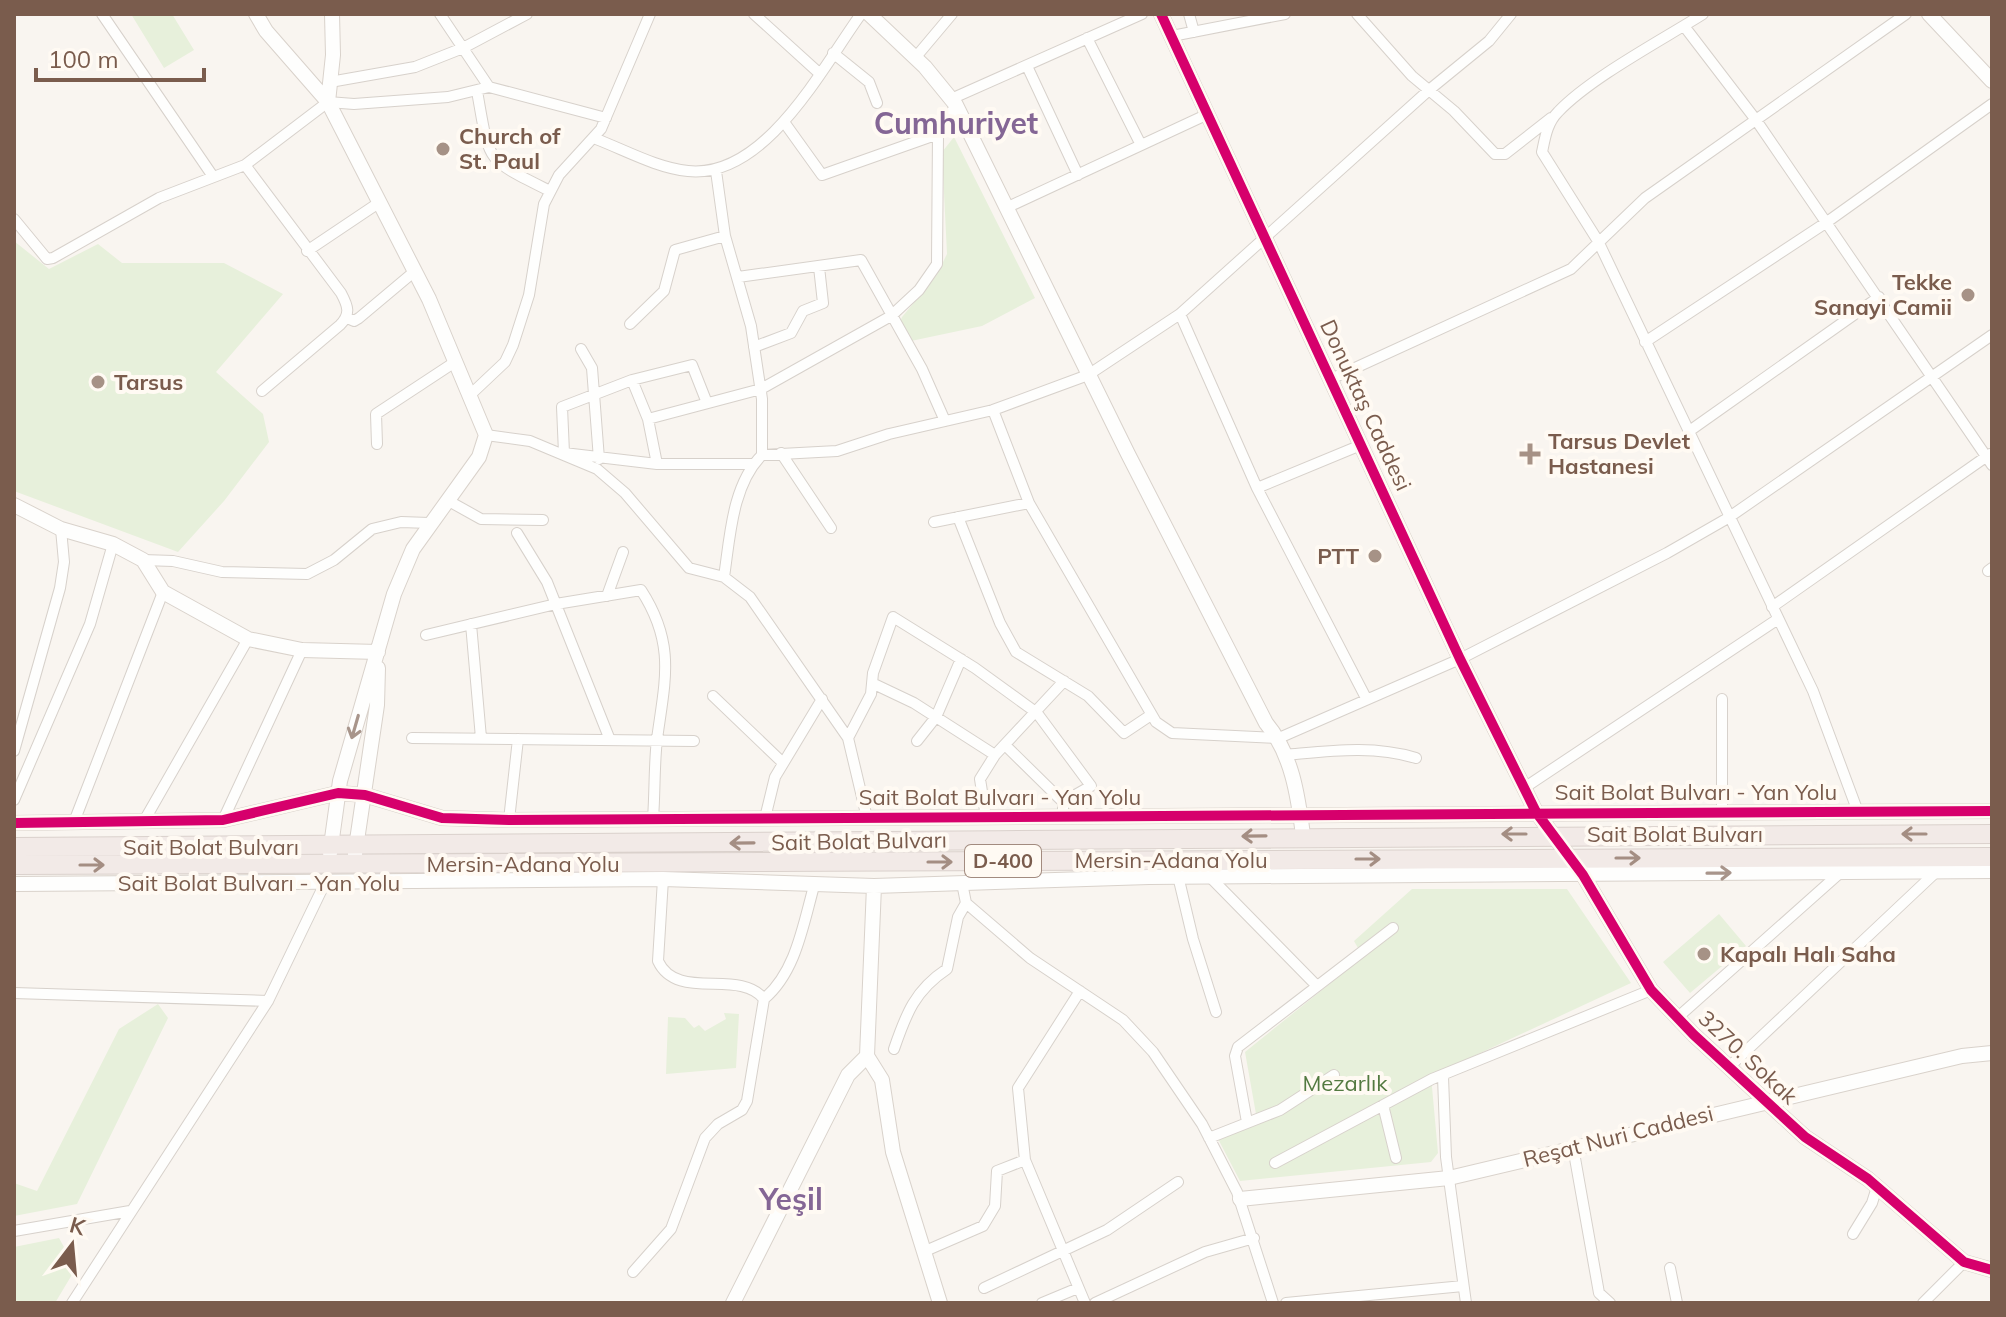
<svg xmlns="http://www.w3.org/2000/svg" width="2006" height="1317" viewBox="0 0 2006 1317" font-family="Mulish,sans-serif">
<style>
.green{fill:#e7f0db}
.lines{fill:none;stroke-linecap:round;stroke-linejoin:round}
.street-casing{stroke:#d7d1cb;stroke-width:12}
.secondary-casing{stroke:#d9d2cb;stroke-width:16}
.highway-casing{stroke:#dad1cc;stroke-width:20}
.street{stroke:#fefefd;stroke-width:10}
.secondary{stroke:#fefefd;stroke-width:14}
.highway{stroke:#f2eae7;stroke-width:18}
.cycleway-casing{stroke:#fffaf3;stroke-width:15}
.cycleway{stroke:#d6006c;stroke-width:10}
.oneway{stroke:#a8958b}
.oneway2{stroke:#a48e83}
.poi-dot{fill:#a69286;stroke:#fffaf3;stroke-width:3}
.labels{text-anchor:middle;stroke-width:8;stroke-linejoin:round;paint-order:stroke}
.shield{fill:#fffaf3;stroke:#a28b7f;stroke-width:2}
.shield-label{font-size:20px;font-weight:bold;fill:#7a5c4d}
.poi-label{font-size:22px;font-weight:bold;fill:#7a5c4d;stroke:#fffaf3;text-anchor:start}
.street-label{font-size:22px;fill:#7a5c4d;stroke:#fffaf3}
.park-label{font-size:22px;fill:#537a41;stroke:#fffaf3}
.district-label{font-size:30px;font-weight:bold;fill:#846695;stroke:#fffaf3}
</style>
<rect width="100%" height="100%" fill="#f9f5f0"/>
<path class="green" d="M 131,14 L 172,14 L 194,50 L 164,68 Z
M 954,137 L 1035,298 L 982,326 L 911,341 L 900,322 L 902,317 L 936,276 L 947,254 L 942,152 Z
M 14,241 L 49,269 L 98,244 L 122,263 L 224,263 L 283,294 L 216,372 L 263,414 L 269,442 L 224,501 L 178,552 L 14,491 Z
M 1412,889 L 1567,889 L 1631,983 L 1431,1076 L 1438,1153 L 1431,1162 L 1240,1181 L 1216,1135 L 1256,1114 L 1245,1052 L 1363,957 L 1354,941 Z
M 1719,914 L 1746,946 L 1690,993 L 1663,962 Z
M 158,1004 L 168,1018 L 77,1204 L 14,1216 L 14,1183 L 37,1191 L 119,1029 Z
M 724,1013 L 739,1014 L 736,1068 L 666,1074 L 668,1017 L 685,1018 L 694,1028 L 699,1025 L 705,1031 L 726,1019 Z
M 59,1238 L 70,1258 L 73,1273 L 55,1303 L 14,1303 L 14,1247 Z"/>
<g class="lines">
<g class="street-casing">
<path id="street" d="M 102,14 L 212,175
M 440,14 L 489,87
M 754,14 L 819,73
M 1189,14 L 1194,32
M 1357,14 L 1412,76 L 1454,111 L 1495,154 L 1505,154 L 1551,118
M 1703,14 C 1662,40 1590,78 1558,112 C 1547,123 1545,138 1542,152 L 1598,241 L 1813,691 L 1858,812
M 1684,26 L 1756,120 L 1992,465
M 1172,36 L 1285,14
M 1087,38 L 1141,145
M 833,53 L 869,82 L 877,103
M 915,58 L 952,14
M 1027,66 L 1078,175
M 330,82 L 415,67 L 463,48 L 527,14
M 477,91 C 490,164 484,158 550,191
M 951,99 L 1142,14
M 784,122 L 822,175 L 938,134 L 956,105
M 596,139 C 625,150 657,168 688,171 C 765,179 822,68 861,14
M 245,165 L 341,293 C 348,306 351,314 340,325 L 262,391
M 716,171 L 725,236 L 751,326 L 762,399 L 762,455 C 732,485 730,537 724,577
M 1008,207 L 1208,114
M 14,219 L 47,259 L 53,258 L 159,198 L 245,165 L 328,102 L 354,104 L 448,97 L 489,87 L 606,118
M 307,251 L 380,202
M 738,277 L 861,260 L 922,369 L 945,421
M 1180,314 L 1257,488 L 1366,698
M 347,318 L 354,321 L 359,318 L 415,271
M 630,324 L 664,291 L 675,250 L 725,236
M 1645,342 L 1827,222 L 1992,104
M 754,347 L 791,333 L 803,311 L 823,303 L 819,267
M 581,349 L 592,368 L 599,459
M 1331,379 L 1571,269 L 1645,198 L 1906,14
M 632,380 L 648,419 L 657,464
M 469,396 L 505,362 L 513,345 L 529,295 L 544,204 L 559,175 L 601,129 L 650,14
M 707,403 L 692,365 L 632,380 L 562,407 L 564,453 L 657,464 L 753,464
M 993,410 L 1029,503 L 1156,722 L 1172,733 L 1279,738 L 1460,659 L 1667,553 L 1728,518 L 1992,335
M 648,419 L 761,389 L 891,316 L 919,290 L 937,264 L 938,134
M 1688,432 L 1879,297
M 486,435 L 530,441 L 597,469 L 625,493 L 689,568 L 724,577 L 750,597 L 848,738 L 867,818
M 377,444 L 376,414 L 455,362
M 781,453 L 831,528
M 762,455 L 837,451 L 889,434 L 993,410 L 1088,375 L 1180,314 L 1429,90 L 1489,41 L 1511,14
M 1257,488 L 1361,445
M 447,500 L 481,519 L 543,520
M 958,517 L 1000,623 L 1016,652 L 1088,696 L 1124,733 L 1151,715
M 934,522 L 1029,503
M 517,533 L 547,582 L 610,740
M 143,560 L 173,561 L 222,572 L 307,574 L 334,560 L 372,529 L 401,522 L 429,523
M 1988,571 L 1992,568
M 607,596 L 623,552
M 1772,607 L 1990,454
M 471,624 L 481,738
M 426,635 L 556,604 L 641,590 C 676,644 665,680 657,739 C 654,765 655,792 653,819
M 874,684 L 914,703 L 995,755 L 980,779 L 986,817
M 713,696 L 782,762
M 1722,699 L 1722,812
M 412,738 L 694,741
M 848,738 L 871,694 L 873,673 L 893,617 L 975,668 L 1037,713 L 1091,786 L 1063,802
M 917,741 L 936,717 L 961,659
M 1005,745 L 1063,802 L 1063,816
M 14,751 L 60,588 L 64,562 L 61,529
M 995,755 L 1064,681
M 1285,755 C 1331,751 1372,745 1416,758
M 1524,788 L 1778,619
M 14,800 L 90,624 L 113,544
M 765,818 L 775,777 L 822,699
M 223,820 L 302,650
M 509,820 L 518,739
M 144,821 L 248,639
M 74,822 L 163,592
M 1178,876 L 1193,939 L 1216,1012
M 1209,876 L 1316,985
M 962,883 L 966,903 L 1030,958 L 1123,1020 L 1153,1052 L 1202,1124 L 1237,1192 L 1273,1303
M 1080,991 L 1018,1088 L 1025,1160 L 1085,1303
M 14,993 L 268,1001
M 764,999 C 796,972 803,925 814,886
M 1677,1018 L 1841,872
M 894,1049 C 906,1014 915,990 947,969 L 958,917 L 966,903
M 1728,1068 L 1936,872
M 1443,1077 L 1446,1157 L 1466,1303
M 1383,1105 L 1396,1158
M 1247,1122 L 1235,1056 L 1238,1047 L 1393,928
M 1209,1138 L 1280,1110 L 1334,1075
M 1573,1147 L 1599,1293 L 1610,1303
M 1275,1163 L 1432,1079 L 1651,990
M 14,1231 L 130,1211
M 1853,1234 L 1872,1203 L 1877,1187
M 923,1252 L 983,1226 L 995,1206 L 997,1171 L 1025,1160
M 1670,1268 L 1677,1303
M 633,1272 L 671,1229 L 705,1138 L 718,1124 L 742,1110 L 747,1101 L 764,999 C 739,968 677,1002 658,961 L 663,879
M 984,1288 L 1107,1230 L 1178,1182
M 72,1303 L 268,1001 L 325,883
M 1042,1303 L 1078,1288
M 1095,1303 L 1205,1252 L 1254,1238
M 1286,1303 L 1463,1286
M 1923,1303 L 1964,1262"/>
</g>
<g class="secondary-casing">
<path id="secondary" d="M 256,14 L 266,31 L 328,102 L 429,299 L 486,435 L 479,457 L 413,549 L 394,594 L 340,781 L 330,853
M 869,14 L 925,67 L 956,105 L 1128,454 L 1266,723 C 1292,754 1298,796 1303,835
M 1161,14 L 1460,659 L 1536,812 L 1583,875 L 1651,990 L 1694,1035 L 1805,1137 L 1868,1179 L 1964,1262 L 1992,1270
M 1929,14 L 1992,81
M 328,102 L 333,55 L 332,14
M 14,505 L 61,529 L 113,544 L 143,560 L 163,592 L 248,639 L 302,650 L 378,652
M 14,823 L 223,820 L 338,793 L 365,795 L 442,818 L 509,820 L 1992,811
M 355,854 L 377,705 L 378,668
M 14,884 L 663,879 L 874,886 L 1149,877 L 1992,871
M 874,886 L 867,1056 L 882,1080 L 893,1152 L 940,1303
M 1240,1199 L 1449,1178 L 1962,1056 L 1992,1053
M 733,1303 L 848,1075 L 867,1056"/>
</g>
<g class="highway-casing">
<path id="highway" d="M 14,847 C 673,846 1333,834 1992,834
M 14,865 L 1992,857"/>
</g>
<use href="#street" class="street"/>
<use href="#secondary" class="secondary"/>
<use href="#highway" class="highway"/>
<g class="cycleway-casing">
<path id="cycleway" d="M 1161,14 L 1460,659 L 1536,812 L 1583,875 L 1651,990 L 1694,1035 L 1805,1137 L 1868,1179 L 1964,1262 L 1992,1270
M 14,823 L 223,820 L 338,793 L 365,795 L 442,818 L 509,820 L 1992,811"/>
</g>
<use href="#cycleway" class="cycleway"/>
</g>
<defs><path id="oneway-shaft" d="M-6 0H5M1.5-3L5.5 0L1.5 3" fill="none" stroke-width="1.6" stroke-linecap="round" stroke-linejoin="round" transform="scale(2)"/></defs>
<g class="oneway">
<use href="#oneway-shaft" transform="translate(355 727) rotate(106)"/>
<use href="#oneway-shaft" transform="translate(1719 873) rotate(-1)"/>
</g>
<g class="oneway2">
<use href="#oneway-shaft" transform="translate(1514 834) rotate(180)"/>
<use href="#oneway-shaft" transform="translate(1914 834) rotate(-180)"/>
<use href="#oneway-shaft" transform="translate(1254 836) rotate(179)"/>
<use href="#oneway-shaft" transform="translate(742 843) rotate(179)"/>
<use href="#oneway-shaft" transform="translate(1628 858)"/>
<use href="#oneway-shaft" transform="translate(1368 859)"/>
<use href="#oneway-shaft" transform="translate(940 862)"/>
<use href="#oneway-shaft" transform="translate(92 865)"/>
</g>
<g class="poi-dot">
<circle cx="443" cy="149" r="8"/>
<circle cx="1968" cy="295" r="8"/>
<circle cx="98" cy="382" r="8"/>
<path d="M1526 442h8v8h8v8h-8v8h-8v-8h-8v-8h8z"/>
<circle cx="1375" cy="556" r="8"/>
<circle cx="1704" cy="954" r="8"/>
</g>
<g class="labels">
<rect class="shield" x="965" y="845" width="76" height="32" rx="6"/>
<g class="shield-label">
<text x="1003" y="868">D-400</text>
</g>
<g class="poi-label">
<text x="459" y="144">Church of<tspan x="459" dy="25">St. Paul</tspan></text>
<text x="1952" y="290" text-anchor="end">Tekke<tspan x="1952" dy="25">Sanayi Camii</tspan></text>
<text x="114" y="390">Tarsus</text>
<text x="1548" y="449">Tarsus Devlet<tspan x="1548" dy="25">Hastanesi</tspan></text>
<text x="1359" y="564" text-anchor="end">PTT</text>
<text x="1720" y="962">Kapalı Halı Saha</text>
</g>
<g class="street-label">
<text transform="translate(1366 405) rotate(65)" y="8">Donuktaş Caddesi</text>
<text x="1696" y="800">Sait Bolat Bulvarı - Yan Yolu</text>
<text x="1000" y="805">Sait Bolat Bulvarı - Yan Yolu</text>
<text x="1675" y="842">Sait Bolat Bulvarı</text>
<text transform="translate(859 841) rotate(-1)" y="8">Sait Bolat Bulvarı</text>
<text x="211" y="855">Sait Bolat Bulvarı</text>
<text x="1171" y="868">Mersin-Adana Yolu</text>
<text x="523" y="872">Mersin-Adana Yolu</text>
<text x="259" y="891">Sait Bolat Bulvarı - Yan Yolu</text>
<text transform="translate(1748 1057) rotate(43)" y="8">3270. Sokak</text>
<text transform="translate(1618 1136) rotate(-14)" y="8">Reşat Nuri Caddesi</text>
</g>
<g class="park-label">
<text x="1345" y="1091">Mezarlık</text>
</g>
<g class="district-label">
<text x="956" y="134">Cumhuriyet</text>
<text x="791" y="1210">Yeşil</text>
</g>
</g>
<rect width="2006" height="1317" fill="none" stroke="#7a5c4d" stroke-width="32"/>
<g transform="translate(72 1245) rotate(16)" stroke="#fffaf3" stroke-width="6" paint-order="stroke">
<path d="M0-6L14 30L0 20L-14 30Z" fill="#7a5c4d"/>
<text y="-12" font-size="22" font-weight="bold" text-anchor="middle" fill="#7a5c4d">K</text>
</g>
<path d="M36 68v12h168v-12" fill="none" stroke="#7a5c4d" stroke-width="4"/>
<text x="48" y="68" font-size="24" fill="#7a5c4d" stroke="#fffaf3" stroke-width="6" paint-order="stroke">100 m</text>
</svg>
